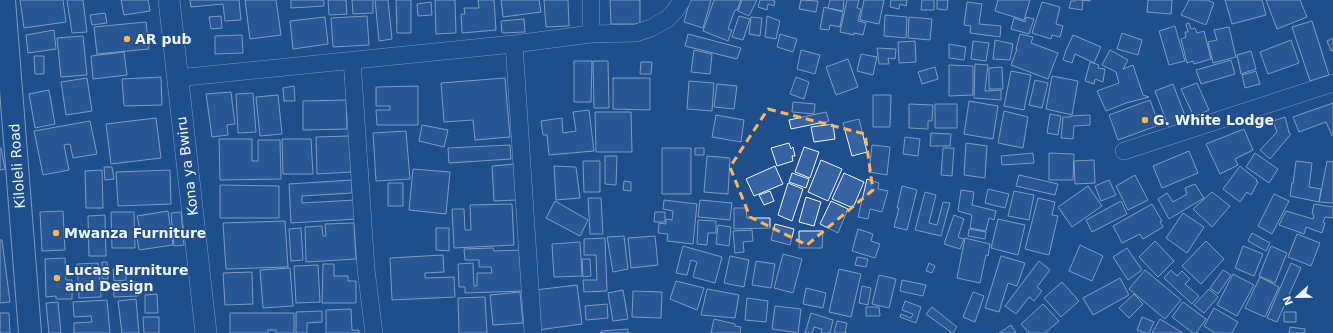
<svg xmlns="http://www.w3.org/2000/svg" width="1333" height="333" viewBox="0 0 1333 333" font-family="'DejaVu Sans',sans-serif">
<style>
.building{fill:#3563a3;stroke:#f2f6ff}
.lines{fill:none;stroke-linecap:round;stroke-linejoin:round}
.minor-casing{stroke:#f2f6ff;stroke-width:18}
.tertiary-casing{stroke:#f2f6ff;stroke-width:22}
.secondary-casing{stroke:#f2f6ff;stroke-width:24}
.minor{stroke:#1f4e8c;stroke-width:17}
.tertiary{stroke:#1f4e8c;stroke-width:21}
.secondary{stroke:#1f4e8c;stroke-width:22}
.marked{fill:none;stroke:#ffb74d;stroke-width:3;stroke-dasharray:8 5;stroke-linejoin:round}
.poi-dot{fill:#ffb74d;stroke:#1f4e8c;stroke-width:1.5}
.labels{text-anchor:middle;stroke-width:3;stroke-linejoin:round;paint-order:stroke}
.poi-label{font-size:14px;font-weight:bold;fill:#f2f6ff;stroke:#1f4e8c;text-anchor:start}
.street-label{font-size:14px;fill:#f2f6ff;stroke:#1f4e8c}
</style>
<rect width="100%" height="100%" fill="#1f4e8c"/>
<path class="building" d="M 20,0 L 63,0 L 66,22 L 24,28 Z
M 67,0 L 83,0 L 87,32 L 72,33 Z
M 121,0 L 148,0 L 150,11 L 124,15 Z
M 190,0 L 239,0 L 241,20 L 225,21 L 223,4 L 191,7 Z
M 245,0 L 276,0 L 281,35 L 250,39 Z
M 291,0 L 324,0 L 324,6 L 291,8 Z
M 328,0 L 346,0 L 347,14 L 329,15 Z
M 352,0 L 373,0 L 373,13 L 353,14 Z
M 375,0 L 388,0 L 392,39 L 379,41 Z
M 396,0 L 411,0 L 411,33 L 397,33 Z
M 435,0 L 455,0 L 456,33 L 436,34 Z
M 478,0 L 494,0 L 496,30 L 462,33 L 461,14 L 465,14 L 464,8 L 479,8 Z
M 501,0 L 539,0 L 541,12 L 503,17 Z
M 544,0 L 568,0 L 569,26 L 546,27 Z
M 610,0 L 640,0 L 640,24 L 611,24 Z
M 690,0 L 711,0 L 703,28 L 684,22 Z
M 714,0 L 741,0 L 737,10 L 735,10 L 728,29 L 732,30 L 728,41 L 703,31 Z
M 742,0 L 757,0 L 749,16 L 738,11 Z
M 760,0 L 772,0 L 775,1 L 774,6 L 768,4 L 767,10 L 758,7 Z
M 801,0 L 818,1 L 816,12 L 799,9 Z
M 830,0 L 844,0 L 843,11 L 828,8 Z
M 847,0 L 859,0 L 857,8 L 861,9 L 858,21 L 866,23 L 863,35 L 854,33 L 854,35 L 840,32 Z
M 864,0 L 884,0 L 879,24 L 860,20 Z
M 891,0 L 907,0 L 906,6 L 900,4 L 899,9 L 890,7 Z
M 922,0 L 934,0 L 934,10 L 921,10 Z
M 937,0 L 948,0 L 947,10 L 937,9 Z
M 998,0 L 1030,0 L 1024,20 L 995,11 Z
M 1075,0 L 1090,0 L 1090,1 L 1083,0 L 1082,10 L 1069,8 L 1071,1 L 1075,1 Z
M 1148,0 L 1172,0 L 1171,14 L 1147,12 Z
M 1189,0 L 1207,0 L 1214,3 L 1206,25 L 1181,15 Z
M 1225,0 L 1262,0 L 1266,15 L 1232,24 Z
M 1266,0 L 1300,0 L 1307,17 L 1277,29 Z
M 431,2 L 432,15 L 418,16 L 417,4 Z
M 967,2 L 982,4 L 979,24 L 1001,26 L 1000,37 L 970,33 L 971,26 L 964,25 Z
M 1042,2 L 1060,7 L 1056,24 L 1063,26 L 1060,37 L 1052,35 L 1051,39 L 1032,33 Z
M 824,7 L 843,12 L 840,27 L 830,25 L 829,30 L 820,29 Z
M 105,13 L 107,23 L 92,25 L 90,15 Z
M 885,15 L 907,17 L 906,38 L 884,36 Z
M 221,16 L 222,28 L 211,29 L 209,17 Z
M 367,16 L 369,45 L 333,47 L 331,18 Z
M 739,16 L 750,19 L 743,40 L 732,37 Z
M 767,16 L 780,21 L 776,39 L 765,37 Z
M 325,17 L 328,44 L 293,49 L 290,21 Z
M 751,17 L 762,18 L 760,36 L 749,34 Z
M 909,17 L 932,19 L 930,40 L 908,38 Z
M 1026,17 L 1034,19 L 1029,34 L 1011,29 L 1014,18 L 1025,22 Z
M 524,19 L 525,32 L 502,33 L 501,21 Z
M 1312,21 L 1329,75 L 1310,81 L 1292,27 Z
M 146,22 L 149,49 L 97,54 L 94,27 Z
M 1189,23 L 1191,29 L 1195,28 L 1197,33 L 1204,31 L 1211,59 L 1194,64 L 1193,61 L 1187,63 L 1181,39 L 1186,37 L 1185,32 L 1188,32 L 1186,24 Z
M 1175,26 L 1185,61 L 1169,65 L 1159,31 Z
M 1229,27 L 1236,57 L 1213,63 L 1208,42 L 1217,40 L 1214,30 Z
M 54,30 L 56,49 L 28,53 L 26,35 Z
M 1122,33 L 1142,40 L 1138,55 L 1117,49 Z
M 688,34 L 741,48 L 737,59 L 685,46 Z
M 780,34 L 797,39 L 793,52 L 777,47 Z
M 1020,34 L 1033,37 L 1031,43 L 1058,53 L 1048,79 L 1011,65 L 1017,49 L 1016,49 Z
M 242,35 L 243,53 L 215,54 L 215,36 Z
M 1073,35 L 1101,47 L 1094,63 L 1075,54 L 1072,63 L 1063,60 L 1066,50 Z
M 83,36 L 87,75 L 61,77 L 57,38 Z
M 1333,38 L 1333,50 L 1331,51 L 1327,41 Z
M 995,40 L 1013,44 L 1010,60 L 993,59 Z
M 1291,40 L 1299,63 L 1268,74 L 1260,52 Z
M 915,41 L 916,62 L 899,63 L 898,42 Z
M 973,41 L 989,43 L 986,61 L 971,59 Z
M 949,44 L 966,47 L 964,60 L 949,58 Z
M 877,48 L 896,49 L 895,59 L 888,58 L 889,64 L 879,64 Z
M 694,50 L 712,54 L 710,74 L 691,72 Z
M 801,50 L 820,55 L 815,74 L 797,69 Z
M 1110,50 L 1128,60 L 1123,69 L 1133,65 L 1143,95 L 1149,97 L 1126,103 L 1106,111 L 1097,91 L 1119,83 L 1116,72 L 1102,65 Z
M 1251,51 L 1256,69 L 1241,74 L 1237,55 Z
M 124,52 L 127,75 L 93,79 L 91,56 Z
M 861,54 L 877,57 L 873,75 L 857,71 Z
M 34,56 L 44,56 L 44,74 L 35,74 Z
M 848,59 L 858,87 L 836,95 L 826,67 Z
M 1231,60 L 1235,74 L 1201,84 L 1196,70 Z
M 574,61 L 592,61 L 591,102 L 574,102 Z
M 593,61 L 608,61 L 609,108 L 594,108 Z
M 641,62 L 652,62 L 651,74 L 640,74 Z
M 1090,62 L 1099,65 L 1098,68 L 1105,69 L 1103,82 L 1095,79 L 1094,84 L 1085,81 Z
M 975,64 L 988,65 L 985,91 L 1001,90 L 1001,100 L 974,98 Z
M 949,65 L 973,66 L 973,95 L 949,96 Z
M 935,67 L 938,79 L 922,84 L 918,72 Z
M 1002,67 L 1003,89 L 989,89 L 989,68 Z
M 1011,71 L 1031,75 L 1024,110 L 1004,106 Z
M 1256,71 L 1260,84 L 1245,88 L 1242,75 Z
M 1052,76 L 1078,81 L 1072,115 L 1046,109 Z
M 161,77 L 162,105 L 124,106 L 122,79 Z
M 796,77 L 809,82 L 804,99 L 790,94 Z
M 87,78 L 92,111 L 66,115 L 61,82 Z
M 505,78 L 510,137 L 475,140 L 473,120 L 444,122 L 441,83 Z
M 613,78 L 650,78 L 650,110 L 613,109 Z
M 1035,80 L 1048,83 L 1042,108 L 1029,105 Z
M 689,81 L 714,83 L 712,111 L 687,109 Z
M 1197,83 L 1209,110 L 1194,117 L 1181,89 Z
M 717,84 L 737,86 L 734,109 L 714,107 Z
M 1173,84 L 1187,121 L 1169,128 L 1155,91 Z
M 294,86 L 295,101 L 284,101 L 283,88 Z
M 418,86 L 418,125 L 377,125 L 376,110 L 390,110 L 390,106 L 376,106 L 376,87 Z
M 49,90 L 55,124 L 35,128 L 29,94 Z
M 231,92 L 235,124 L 227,125 L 228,135 L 212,137 L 206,94 Z
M 253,93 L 256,132 L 238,133 L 236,94 Z
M 278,95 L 282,134 L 260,136 L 256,97 Z
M 873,95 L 891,95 L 890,127 L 873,127 Z
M 346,100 L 347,129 L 303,130 L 303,101 Z
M 1150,100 L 1159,125 L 1118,140 L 1109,115 Z
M 969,101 L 998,106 L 993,139 L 964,134 Z
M 793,102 L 815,104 L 814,114 L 792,112 Z
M 1333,103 L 1333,135 L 1332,136 L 1326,122 L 1299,132 L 1293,117 Z
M 909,104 L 933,105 L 932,121 L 928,121 L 928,129 L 909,128 Z
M 935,104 L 957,104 L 957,128 L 935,128 Z
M 589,110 L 594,151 L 549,155 L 547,135 L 543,135 L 541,121 L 562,118 L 563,133 L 576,131 L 573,112 Z
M 1004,111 L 1028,117 L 1023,148 L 998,143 Z
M 595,112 L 631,112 L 632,152 L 596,152 Z
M 826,112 L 829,121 L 791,129 L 789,120 Z
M 1050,114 L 1061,116 L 1058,135 L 1047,133 Z
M 716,115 L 744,120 L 741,142 L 712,137 Z
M 1090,115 L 1090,125 L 1074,126 L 1073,139 L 1061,138 L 1063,117 L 1071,117 L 1071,116 Z
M 1285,117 L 1289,132 L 1288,132 L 1291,134 L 1270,159 L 1260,150 L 1277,132 L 1273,121 Z
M 156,118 L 161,158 L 111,164 L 106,124 Z
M 859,119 L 867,152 L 852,156 L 843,123 Z
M 90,121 L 97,154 L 73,158 L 70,144 L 64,145 L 69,170 L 43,175 L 34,131 Z
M 833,124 L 835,139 L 814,142 L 811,127 Z
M 422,125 L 448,130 L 444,147 L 419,141 Z
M 1244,129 L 1253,150 L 1235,159 L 1238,165 L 1220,174 L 1206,144 Z
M 406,131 L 410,179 L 376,181 L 373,133 Z
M 931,133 L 951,134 L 950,146 L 930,146 Z
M 350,136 L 351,172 L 317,174 L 316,137 Z
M 905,137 L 920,139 L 918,156 L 903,154 Z
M 219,139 L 252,139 L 252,161 L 258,161 L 258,140 L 280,140 L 281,179 L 220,180 Z
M 282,139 L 311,139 L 313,174 L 283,174 Z
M 789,143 L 791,149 L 793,147 L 795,156 L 792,156 L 793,161 L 777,166 L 771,148 Z
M 966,143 L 987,146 L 985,178 L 964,175 Z
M 510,145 L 511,159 L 449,163 L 448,148 Z
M 872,145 L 890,147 L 887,175 L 869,172 Z
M 804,147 L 819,152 L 810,178 L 795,172 Z
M 0,148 L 1,148 L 5,169 L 0,170 Z
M 662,148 L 691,148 L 691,194 L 662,194 Z
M 695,148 L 704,148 L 704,155 L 695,155 Z
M 943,148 L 954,148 L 952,176 L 941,175 Z
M 1189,151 L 1198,173 L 1162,188 L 1153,166 Z
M 1033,153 L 1034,163 L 1002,165 L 1001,156 Z
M 1049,153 L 1074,154 L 1073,180 L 1049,180 Z
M 1255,153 L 1278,169 L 1269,183 L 1246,167 Z
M 605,156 L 617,156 L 616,185 L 605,184 Z
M 707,156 L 730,158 L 728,194 L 704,192 Z
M 821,160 L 842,169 L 828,201 L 808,192 Z
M 1094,160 L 1095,183 L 1075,184 L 1074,161 Z
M 583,161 L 600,161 L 600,192 L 584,192 Z
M 1296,161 L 1312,163 L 1309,187 L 1321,189 L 1319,202 L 1290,196 L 1292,183 L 1293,183 Z
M 1327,161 L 1333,162 L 1333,203 L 1319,202 Z
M 515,164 L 517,200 L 494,201 L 492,166 Z
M 554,166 L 576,167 L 580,198 L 556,200 Z
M 775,166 L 783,184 L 754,196 L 746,179 Z
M 1240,166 L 1257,180 L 1256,181 L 1258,182 L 1251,195 L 1247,192 L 1240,202 L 1223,189 Z
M 104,167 L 112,167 L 114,179 L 105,180 Z
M 413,169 L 450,172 L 446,214 L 409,210 Z
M 102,170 L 103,208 L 86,208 L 85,171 Z
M 170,170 L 171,204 L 118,206 L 116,172 Z
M 792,173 L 809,179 L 806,188 L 789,182 Z
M 844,173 L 864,182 L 853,208 L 832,199 Z
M 1019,175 L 1058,184 L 1055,195 L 1016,186 Z
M 1135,175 L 1148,200 L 1128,210 L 1116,186 Z
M 867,179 L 879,183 L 878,189 L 888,191 L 882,212 L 870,209 L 868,219 L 858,217 Z
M 352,180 L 352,193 L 302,196 L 302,203 L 355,200 L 356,219 L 291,223 L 289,184 Z
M 1109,180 L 1116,195 L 1101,201 L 1095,186 Z
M 624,181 L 631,182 L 631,191 L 623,190 Z
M 388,183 L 403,183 L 403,206 L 388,206 Z
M 788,183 L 803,189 L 792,221 L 778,215 Z
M 1195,184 L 1204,198 L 1169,219 L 1158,199 L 1167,193 L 1173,202 L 1187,194 L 1185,188 Z
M 220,185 L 279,186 L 279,218 L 220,218 Z
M 902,186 L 917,190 L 907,230 L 894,227 L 899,208 L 897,208 Z
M 1088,186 L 1102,206 L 1072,227 L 1058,207 Z
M 988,189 L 1009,194 L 1005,208 L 985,203 Z
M 961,190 L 974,192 L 972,205 L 996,211 L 994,220 L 989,218 L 986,231 L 970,228 L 972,215 L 958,211 Z
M 770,191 L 774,201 L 764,205 L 759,195 Z
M 1014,191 L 1034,195 L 1029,220 L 1008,216 Z
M 925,192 L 936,195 L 929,223 L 937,225 L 943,202 L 950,203 L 941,236 L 915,230 Z
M 1212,192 L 1230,206 L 1212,227 L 1193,209 Z
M 1274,194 L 1289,201 L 1272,234 L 1258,226 Z
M 806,197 L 821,202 L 814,226 L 799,222 Z
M 588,198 L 601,198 L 603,234 L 590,234 Z
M 1038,198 L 1055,202 L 1052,215 L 1058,216 L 1049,255 L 1025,249 Z
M 664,200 L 697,204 L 693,244 L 667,241 L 668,234 L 658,233 L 659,223 L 666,224 L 666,219 L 672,220 L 673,211 L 663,209 Z
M 700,200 L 732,203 L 730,220 L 698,217 Z
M 555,201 L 588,220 L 580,236 L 546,218 Z
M 831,201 L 848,209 L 838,233 L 820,224 Z
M 1121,201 L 1127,214 L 1092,232 L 1086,220 Z
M 512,204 L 514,245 L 454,248 L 452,209 L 464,209 L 465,230 L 471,230 L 470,205 Z
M 1152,204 L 1162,221 L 1160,222 L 1163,227 L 1143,239 L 1140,234 L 1122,243 L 1113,226 Z
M 1314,204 L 1333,207 L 1333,218 L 1325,217 L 1323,222 L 1325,223 L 1322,233 L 1306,227 L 1304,234 L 1279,225 L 1286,211 L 1313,219 L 1314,215 L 1312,214 Z
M 734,208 L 746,208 L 747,218 L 770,218 L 770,228 L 734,229 Z
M 63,211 L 65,250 L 42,251 L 40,212 Z
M 168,211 L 173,245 L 139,250 L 136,231 L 140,230 L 137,216 Z
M 111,212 L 134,212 L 135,248 L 112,248 Z
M 181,212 L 184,245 L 174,246 L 171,213 Z
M 655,212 L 665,212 L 665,222 L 654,222 Z
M 1183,213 L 1204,227 L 1187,253 L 1166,238 Z
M 105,215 L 106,256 L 89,256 L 88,216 Z
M 954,215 L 964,219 L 958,237 L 964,239 L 960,249 L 944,244 Z
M 998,219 L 1025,225 L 1018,255 L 991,248 Z
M 698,220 L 716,221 L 716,233 L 708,233 L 707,245 L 697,244 Z
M 285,221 L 288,267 L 226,269 L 223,223 Z
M 354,223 L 356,259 L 306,262 L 305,227 L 322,226 L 323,236 L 326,236 L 325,224 Z
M 775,224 L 794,229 L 790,245 L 771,240 Z
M 718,225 L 731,227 L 729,246 L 716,244 Z
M 301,228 L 303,260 L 291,261 L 289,229 Z
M 436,228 L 449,228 L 449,251 L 436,250 Z
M 858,229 L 873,234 L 871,241 L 880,244 L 875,258 L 852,251 Z
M 969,229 L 986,232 L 985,239 L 968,236 Z
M 752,230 L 753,241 L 743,242 L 744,252 L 735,253 L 733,231 Z
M 799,231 L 823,231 L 822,248 L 799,248 Z
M 1252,233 L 1270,243 L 1266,251 L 1248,241 Z
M 1297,234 L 1320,243 L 1311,266 L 1288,257 Z
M 624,236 L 628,269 L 613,272 L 607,237 Z
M 655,236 L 658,265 L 631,268 L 628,238 Z
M 605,238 L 607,291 L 584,292 L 583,280 L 597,280 L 596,255 L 584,255 L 584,239 Z
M 965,238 L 990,244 L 988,256 L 986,255 L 980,283 L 957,278 Z
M 0,240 L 2,240 L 10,302 L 0,303 Z
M 1155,241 L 1174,261 L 1158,277 L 1139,257 Z
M 1206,241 L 1224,259 L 1201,284 L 1182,266 Z
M 580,242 L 582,276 L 554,277 L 552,244 Z
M 1080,245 L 1103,256 L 1092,281 L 1069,271 Z
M 683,246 L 722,257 L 715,283 L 693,277 L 697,262 L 691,260 L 687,275 L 676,273 Z
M 1243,246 L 1263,254 L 1254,276 L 1235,268 Z
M 1271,246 L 1287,253 L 1275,283 L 1259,276 Z
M 493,248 L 494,251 L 521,250 L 523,291 L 465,293 L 465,287 L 459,287 L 458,264 L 473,263 L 474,286 L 477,286 L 477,273 L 492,273 L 491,267 L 479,267 L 479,260 L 465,260 L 464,249 Z
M 1127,248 L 1142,270 L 1128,280 L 1113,257 Z
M 783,254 L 802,259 L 793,293 L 774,288 Z
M 443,255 L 444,272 L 425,273 L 425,278 L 454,277 L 455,297 L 392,300 L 390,258 Z
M 730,256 L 749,260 L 744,287 L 724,283 Z
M 1001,256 L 1025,263 L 1017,286 L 1008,283 L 999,312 L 985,308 Z
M 857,257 L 868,259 L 866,267 L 855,265 Z
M 65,258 L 66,280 L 72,280 L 72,299 L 56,299 L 56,296 L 46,297 L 45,259 Z
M 582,259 L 590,259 L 591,276 L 583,277 Z
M 756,261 L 775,264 L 771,288 L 752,285 Z
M 1039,261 L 1050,270 L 1037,287 L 1042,291 L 1034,301 L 1029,297 L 1016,314 L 1005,306 Z
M 102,262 L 107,262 L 108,279 L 102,279 Z
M 98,263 L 101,297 L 79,298 L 77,264 Z
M 929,263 L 935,266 L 932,273 L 926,271 Z
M 1291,263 L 1301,268 L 1277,322 L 1267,318 Z
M 323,264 L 334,264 L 334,276 L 348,276 L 348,281 L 356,281 L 356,303 L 322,303 Z
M 318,265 L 320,302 L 296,303 L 294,266 Z
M 290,268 L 293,306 L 263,308 L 260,270 Z
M 113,269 L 126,269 L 126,280 L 114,281 Z
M 839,269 L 861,274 L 851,317 L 829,312 Z
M 1145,270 L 1181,300 L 1165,319 L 1129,289 Z
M 1171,270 L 1177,276 L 1182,271 L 1190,279 L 1185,284 L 1199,296 L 1192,304 L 1164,278 Z
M 1223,270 L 1231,275 L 1218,294 L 1210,288 Z
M 252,272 L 253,304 L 225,305 L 223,273 Z
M 1233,274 L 1254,285 L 1237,316 L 1217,305 Z
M 879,275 L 896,279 L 889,308 L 872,304 Z
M 1260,277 L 1279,287 L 1265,317 L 1245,308 Z
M 1120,278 L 1129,295 L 1093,315 L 1083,298 Z
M 902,280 L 926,285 L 923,296 L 900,291 Z
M 676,281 L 704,288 L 697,310 L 670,299 Z
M 138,282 L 138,296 L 114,297 L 113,283 Z
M 1062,282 L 1079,301 L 1061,317 L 1044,298 Z
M 577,285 L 582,324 L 538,330 L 535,290 Z
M 862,286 L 871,288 L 868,305 L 859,303 Z
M 806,288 L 826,293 L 823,308 L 803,304 Z
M 707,289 L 739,295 L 735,318 L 701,315 Z
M 1209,289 L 1218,297 L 1204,313 L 1194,305 Z
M 623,290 L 628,319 L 613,321 L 608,293 Z
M 633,291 L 662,292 L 661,318 L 632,317 Z
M 520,292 L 523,323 L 493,325 L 490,295 Z
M 973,292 L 984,296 L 975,322 L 963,317 Z
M 157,294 L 158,313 L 145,313 L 145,295 Z
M 1134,294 L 1143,304 L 1129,318 L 1119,308 Z
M 485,297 L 487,333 L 459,333 L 458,298 Z
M 747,298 L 768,301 L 766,322 L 745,320 Z
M 136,299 L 139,333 L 122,333 L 118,301 Z
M 107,300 L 110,333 L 74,333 L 74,323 L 92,322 L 91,316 L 74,317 L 73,302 Z
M 905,301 L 921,307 L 916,323 L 900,317 L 901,314 L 911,318 L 913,314 L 902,310 Z
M 58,302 L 61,333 L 49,333 L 46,303 Z
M 1183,302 L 1206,319 L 1196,333 L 1193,333 L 1172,317 Z
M 607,304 L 608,318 L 586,320 L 585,306 Z
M 1043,304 L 1059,321 L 1045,333 L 1029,333 L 1021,324 Z
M 775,306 L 801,309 L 798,333 L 772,329 Z
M 866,307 L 879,307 L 880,316 L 866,316 Z
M 932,307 L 957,327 L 952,333 L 926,314 Z
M 1214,308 L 1238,322 L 1232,333 L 1215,333 L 1204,326 Z
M 351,309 L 352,330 L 359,330 L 359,333 L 326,333 L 326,310 Z
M 322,311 L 322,322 L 307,323 L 307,333 L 296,333 L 296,312 Z
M 1284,312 L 1296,312 L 1296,322 L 1284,322 Z
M 0,313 L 9,313 L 10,333 L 0,333 Z
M 230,313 L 294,313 L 294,333 L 276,333 L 276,330 L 268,330 L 268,333 L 230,333 Z
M 811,313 L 833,320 L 830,333 L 821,333 L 822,329 L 814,327 L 812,333 L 805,333 Z
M 143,317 L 159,317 L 159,333 L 144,333 Z
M 1142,317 L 1154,322 L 1149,333 L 1145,333 L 1137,330 Z
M 714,319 L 735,324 L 735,326 L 741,327 L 740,333 L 711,333 Z
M 1160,319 L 1183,333 L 1152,333 Z
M 837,321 L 847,323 L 845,333 L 847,333 L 834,333 Z
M 1011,325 L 1016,333 L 999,333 Z
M 1290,327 L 1305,329 L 1305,333 L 1289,333 Z
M 628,329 L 628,333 L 601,333 L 601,331 Z"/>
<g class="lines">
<g class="minor-casing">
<path id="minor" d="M 591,34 L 591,0
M 514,44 L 533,333
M 352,60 L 366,269 L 374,333
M 177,78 L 514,44 L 591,34 L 636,33 L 651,28 L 667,19 L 675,11 L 682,0
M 1124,151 L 1333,83"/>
</g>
<g class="tertiary-casing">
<path id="tertiary" d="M 169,0 L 206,333"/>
</g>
<g class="secondary-casing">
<path id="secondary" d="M 4,0 L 30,333"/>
</g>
<use href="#minor" class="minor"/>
<use href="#tertiary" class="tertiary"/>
<use href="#secondary" class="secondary"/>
</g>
<path d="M0 0H1333V333H0ZM 768,109 L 865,134 L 873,190 L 807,245 L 750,217 L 730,167 Z" fill="#1f4e8c" fill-opacity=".55" fill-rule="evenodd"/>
<path class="marked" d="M 768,109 L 865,134 L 873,190 L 807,245 L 750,217 L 730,167 Z"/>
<g class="poi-dot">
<circle cx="127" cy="39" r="4"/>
<circle cx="1145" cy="120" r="4"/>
<circle cx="56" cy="233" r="4"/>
<circle cx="57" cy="278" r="4"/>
</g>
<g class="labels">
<g class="poi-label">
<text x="135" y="44">AR pub</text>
<text x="1153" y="125">G. White Lodge</text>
<text x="64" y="238">Mwanza Furniture</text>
<text x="65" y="275">Lucas Furniture<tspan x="65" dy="16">and Design</tspan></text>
</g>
<g class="street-label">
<text transform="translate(17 166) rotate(-94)" y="5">Kiloleli Road</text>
<text transform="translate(187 166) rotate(-97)" y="5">Kona ya Bwiru</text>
</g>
</g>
<g transform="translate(1297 297) rotate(248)" stroke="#1f4e8c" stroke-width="3" paint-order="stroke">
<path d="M0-3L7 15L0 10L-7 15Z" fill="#f2f6ff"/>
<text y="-6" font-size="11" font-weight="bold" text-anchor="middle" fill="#f2f6ff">N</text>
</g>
</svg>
